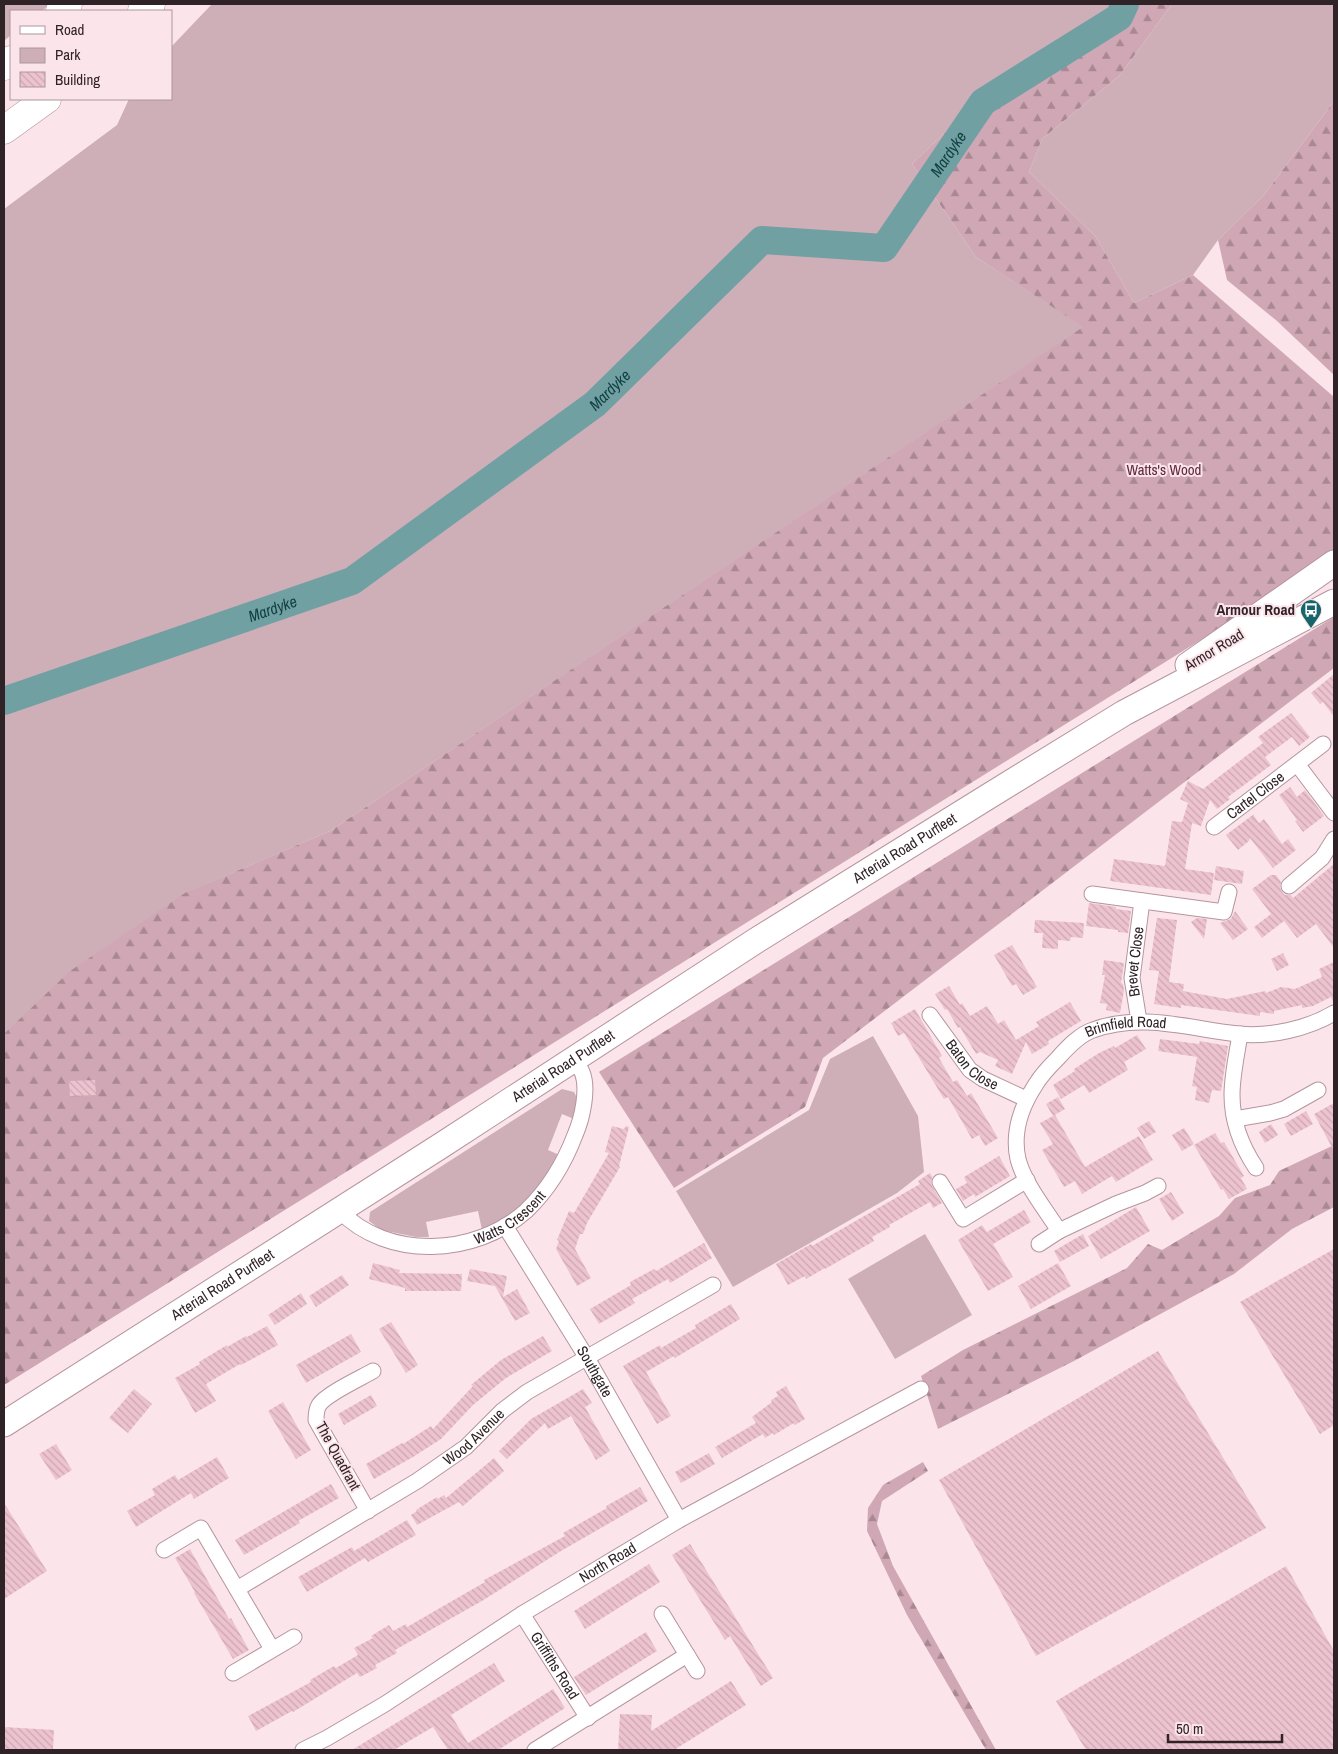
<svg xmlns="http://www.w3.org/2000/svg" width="1338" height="1754" viewBox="0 0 1338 1754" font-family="'Archivo Narrow',sans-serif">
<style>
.green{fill:#ceafb8}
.forest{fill:url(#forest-firs)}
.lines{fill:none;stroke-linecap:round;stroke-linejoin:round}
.river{stroke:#71a0a3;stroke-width:28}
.building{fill:url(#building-back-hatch)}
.street-casing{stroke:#b5949e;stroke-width:17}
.primary-casing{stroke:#b5949e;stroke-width:27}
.highway-casing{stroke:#b5949e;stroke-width:29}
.street{stroke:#fff;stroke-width:15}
.primary{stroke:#fff;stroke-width:25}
.highway{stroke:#fff;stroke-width:28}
.labels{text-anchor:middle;stroke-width:4;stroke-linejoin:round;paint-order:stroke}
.park-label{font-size:15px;fill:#5d283c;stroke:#fbe5eb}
.poi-label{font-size:15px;font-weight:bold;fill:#302327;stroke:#fbe5eb;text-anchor:end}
.street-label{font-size:15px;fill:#302327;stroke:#fbe5eb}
.water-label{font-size:16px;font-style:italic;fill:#123f42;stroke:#fbe5eb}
</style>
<defs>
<pattern id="forest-firs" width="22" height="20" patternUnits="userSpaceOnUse" patternTransform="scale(1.25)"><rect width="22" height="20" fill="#d0a8b5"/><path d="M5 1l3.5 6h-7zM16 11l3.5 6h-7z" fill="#a98893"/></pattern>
<pattern id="building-back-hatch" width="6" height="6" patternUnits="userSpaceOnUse" patternTransform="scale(1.25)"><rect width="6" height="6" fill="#edc3d0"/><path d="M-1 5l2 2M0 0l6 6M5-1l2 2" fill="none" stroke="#cca7b3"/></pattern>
</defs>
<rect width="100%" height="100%" fill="#fbe5eb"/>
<path class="green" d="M 4,4 L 50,4 L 42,11 L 11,11 L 11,35 L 4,41 Z
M 212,4 L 1115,4 L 976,103 L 912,164 L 976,257 L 1084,327 L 330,831 L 193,890 L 270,1219 L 4,1385 L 4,209 L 117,125 L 129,99 L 171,99 L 171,47 Z
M 1172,4 L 1334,4 L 1334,101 L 1264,195 L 1218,240 L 1193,275 L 1134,303 L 1096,237 L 1029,172 L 1042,139 L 1120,75 Z
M 873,1036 L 918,1116 L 924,1172 L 897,1193 L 733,1287 L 676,1191 L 809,1110 L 830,1059 Z
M 562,1089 L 574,1092 L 578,1100 L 574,1119 L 562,1114 L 548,1150 L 564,1157 L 516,1213 L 482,1230 L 478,1211 L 426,1222 L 429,1237 L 416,1237 L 381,1230 L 369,1221 L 370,1212 Z
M 925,1234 L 972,1315 L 895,1359 L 848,1279 Z"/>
<path class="forest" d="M 1115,4 L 1172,4 L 1120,75 L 1042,139 L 1029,172 L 1096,237 L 1134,303 L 1193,275 L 1334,397 L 1334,557 L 4,1385 L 4,1034 L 70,971 L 185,893 L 330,831 L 1083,327 L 976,257 L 912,164 L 976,103 Z
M 1334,101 L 1334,375 L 1277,321 L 1227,280 L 1218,240 L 1264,195 Z
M 1334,617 L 1334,668 L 823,1058 L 805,1107 L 674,1188 L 599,1072 Z
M 1334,1145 L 1334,1207 L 1292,1229 L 1234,1274 L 1074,1361 L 938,1429 L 921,1376 L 963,1350 L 1127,1268 L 1148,1244 L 1162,1250 L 1219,1216 L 1235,1198 L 1270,1185 L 1279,1171 Z
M 923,1462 L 928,1471 L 882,1501 L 877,1524 L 893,1566 L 996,1750 L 986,1750 L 907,1615 L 867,1531 L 868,1508 L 883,1485 Z"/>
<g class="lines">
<path class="river" id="s1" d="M 4,701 L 352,581 L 595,404 L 762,240 L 884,248 L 983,102 L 1119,17 L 1125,4"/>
</g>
<path class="building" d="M 1334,674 L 1334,717 L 1323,702 L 1320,704 L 1311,693 Z
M 1291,713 L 1310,737 L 1299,746 L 1292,737 L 1265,757 L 1271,765 L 1228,797 L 1230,799 L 1217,809 L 1210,800 L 1201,826 L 1192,823 L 1185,869 L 1214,873 L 1211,895 L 1110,881 L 1114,859 L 1165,866 L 1172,821 L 1182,822 L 1188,803 L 1180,799 L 1188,781 L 1203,789 L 1263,743 L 1258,737 Z
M 1290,787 L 1297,797 L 1305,790 L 1324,816 L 1303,832 L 1295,821 L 1297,820 L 1279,795 Z
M 1254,814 L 1254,816 L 1259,823 L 1264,819 L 1282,844 L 1288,839 L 1296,850 L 1273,868 L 1250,838 L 1249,841 L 1238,850 L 1226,835 Z
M 1334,864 L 1334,948 L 1316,924 L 1297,938 L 1284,921 L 1262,938 L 1254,927 L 1271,914 L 1252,889 L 1271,875 L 1276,875 L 1281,882 L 1280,887 L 1282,892 L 1285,895 L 1291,895 L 1293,898 Z
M 1216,866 L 1244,871 L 1242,884 L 1214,880 Z
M 1089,903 L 1116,907 L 1116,909 L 1131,911 L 1128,933 L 1118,932 L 1118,930 L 1086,926 Z
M 1235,911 L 1248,929 L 1233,940 L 1220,923 L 1231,919 Z
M 1157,918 L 1177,920 L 1169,982 L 1184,984 L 1183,991 L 1227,999 L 1265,991 L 1266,993 L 1281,987 L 1295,989 L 1322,977 L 1319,969 L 1334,962 L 1334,1004 L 1331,997 L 1313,1006 L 1302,1008 L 1302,1005 L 1274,1011 L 1274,1014 L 1260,1012 L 1260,1016 L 1181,1005 L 1181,1008 L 1154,1004 L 1159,971 L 1149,970 Z
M 1197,918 L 1207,919 L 1204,939 L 1191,922 Z
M 1035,920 L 1084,923 L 1083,938 L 1071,937 L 1070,941 L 1058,940 L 1058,949 L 1042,948 L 1043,933 L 1034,933 Z
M 1012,945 L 1037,987 L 1023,995 L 1016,984 L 1012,986 L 994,955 Z
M 1283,953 L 1289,965 L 1277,971 L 1271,959 Z
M 1104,960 L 1124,963 L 1121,983 L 1123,984 L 1124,990 L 1120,1013 L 1106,1010 L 1107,1004 L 1100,1003 L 1105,975 L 1102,975 Z
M 949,986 L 960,1005 L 962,1003 L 970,1016 L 987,1006 L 998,1024 L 1004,1020 L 1016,1040 L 1039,1026 L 1036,1022 L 1070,1002 L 1081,1021 L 1048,1041 L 1049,1044 L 1032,1054 L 1026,1042 L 1012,1074 L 995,1066 L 998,1060 L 980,1052 L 976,1054 L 960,1027 L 958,1028 L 947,1009 L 945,1010 L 935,994 Z
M 915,1009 L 942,1056 L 939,1058 L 953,1082 L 957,1080 L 967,1096 L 971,1093 L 998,1138 L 985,1146 L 979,1135 L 972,1139 L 948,1097 L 944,1099 L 904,1033 L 898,1036 L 891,1023 Z
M 1137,1035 L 1146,1049 L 1124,1062 L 1128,1070 L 1089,1093 L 1084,1085 L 1061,1099 L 1053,1085 L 1075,1071 L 1074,1069 L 1099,1053 L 1114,1046 L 1115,1048 Z
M 1160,1039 L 1199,1044 L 1200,1041 L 1228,1046 L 1221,1091 L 1212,1090 L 1209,1103 L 1195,1100 L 1197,1087 L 1192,1086 L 1197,1057 L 1158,1051 Z
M 95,1080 L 96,1095 L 70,1096 L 69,1081 Z
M 1058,1097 L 1065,1109 L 1053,1116 L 1046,1104 Z
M 1334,1103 L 1334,1151 L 1314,1114 Z
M 1306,1111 L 1313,1124 L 1291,1136 L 1284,1124 Z
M 1055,1115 L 1085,1167 L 1139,1136 L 1153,1160 L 1116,1182 L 1112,1176 L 1082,1194 L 1075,1181 L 1064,1187 L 1042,1150 L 1053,1144 L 1040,1123 Z
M 1149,1121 L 1156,1132 L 1144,1139 L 1137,1128 Z
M 1271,1124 L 1278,1135 L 1265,1143 L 1259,1132 Z
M 612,1126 L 624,1129 L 626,1126 L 629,1127 L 619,1166 L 620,1167 L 587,1223 L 583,1234 L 580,1234 L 575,1249 L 591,1278 L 577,1286 L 556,1249 L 559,1241 L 557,1240 L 569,1211 L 574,1213 L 609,1153 L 605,1152 Z
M 1184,1128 L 1194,1144 L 1182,1151 L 1172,1135 Z
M 1215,1133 L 1221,1143 L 1224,1142 L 1244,1176 L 1241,1178 L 1247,1189 L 1229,1199 L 1223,1189 L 1221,1190 L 1194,1145 Z
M 999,1156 L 1010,1176 L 975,1197 L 974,1194 L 963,1201 L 956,1189 L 967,1183 L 964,1177 Z
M 930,1173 L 932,1177 L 931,1182 L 932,1186 L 942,1203 L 933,1208 L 930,1202 L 889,1225 L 890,1227 L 872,1237 L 874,1241 L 825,1269 L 825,1268 L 806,1279 L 805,1276 L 788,1285 L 776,1264 L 811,1244 L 812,1246 L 920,1184 L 918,1181 Z
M 1171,1192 L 1184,1213 L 1172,1221 L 1159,1199 Z
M 1136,1207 L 1150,1231 L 1101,1259 L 1088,1236 Z
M 1024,1210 L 1031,1222 L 993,1244 L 1013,1277 L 988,1291 L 958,1240 L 982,1225 L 987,1232 Z
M 1083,1234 L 1089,1246 L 1060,1262 L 1054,1251 Z
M 704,1243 L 712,1258 L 670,1283 L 668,1279 L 632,1299 L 635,1303 L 599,1324 L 590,1309 L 631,1285 L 630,1282 L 654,1269 L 656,1271 Z
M 1334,1249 L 1334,1425 L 1320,1434 L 1240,1302 Z
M 373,1263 L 400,1270 L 399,1273 L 462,1274 L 461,1291 L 405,1291 L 405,1288 L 369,1279 Z
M 1058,1263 L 1071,1286 L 1031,1309 L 1018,1286 Z
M 470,1269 L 507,1276 L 503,1297 L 517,1289 L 530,1313 L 515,1321 L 495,1286 L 467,1281 Z
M 342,1275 L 349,1285 L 316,1307 L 309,1296 Z
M 301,1293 L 307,1304 L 275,1325 L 268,1315 Z
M 731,1304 L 740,1319 L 675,1358 L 674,1356 L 646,1372 L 671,1416 L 657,1424 L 623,1366 L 660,1345 L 661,1348 L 696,1328 L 695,1325 Z
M 391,1322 L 418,1365 L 406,1373 L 379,1329 Z
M 267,1326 L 278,1345 L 241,1365 L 240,1364 L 206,1384 L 216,1401 L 195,1413 L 175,1378 L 200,1364 L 199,1362 L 227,1345 L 227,1347 L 246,1336 L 247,1337 Z
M 351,1334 L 361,1352 L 306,1383 L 296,1365 Z
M 543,1336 L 552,1351 L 506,1378 L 473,1405 L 441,1439 L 413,1457 L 374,1479 L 366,1464 L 402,1443 L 403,1444 L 431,1426 L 433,1429 L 473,1386 L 471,1385 L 501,1360 Z
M 1158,1351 L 1266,1528 L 1036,1656 L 939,1480 Z
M 786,1386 L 805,1419 L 795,1425 L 794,1423 L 774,1435 L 773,1433 L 765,1438 L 763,1434 L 722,1458 L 715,1447 L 756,1423 L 752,1417 L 772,1402 L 771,1400 L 778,1396 L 776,1392 Z
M 134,1389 L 152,1404 L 128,1433 L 109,1418 Z
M 583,1389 L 592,1403 L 585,1407 L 610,1451 L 596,1460 L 571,1416 L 548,1429 L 545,1423 L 507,1459 L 499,1451 L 531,1419 Z
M 371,1395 L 377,1406 L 344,1425 L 338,1414 Z
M 283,1402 L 311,1450 L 296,1459 L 268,1411 Z
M 56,1444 L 72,1470 L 56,1480 L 39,1454 Z
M 709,1453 L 715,1464 L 681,1483 L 675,1472 Z
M 217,1457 L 229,1478 L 194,1499 L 191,1493 L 136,1527 L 127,1511 L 155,1495 L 152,1489 L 175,1475 L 178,1480 Z
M 494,1458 L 504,1471 L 463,1506 L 459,1502 L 417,1525 L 411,1515 L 417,1511 L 416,1510 L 437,1497 L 438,1499 L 444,1495 L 446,1498 Z
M 331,1484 L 339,1498 L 298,1521 L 300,1523 L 244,1555 L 235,1540 Z
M 640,1487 L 648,1501 L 561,1551 L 482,1601 L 395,1650 L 397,1653 L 375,1665 L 377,1668 L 360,1677 L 357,1673 L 293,1712 L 292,1711 L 256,1731 L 248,1716 L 311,1682 L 310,1680 L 334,1666 L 336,1668 L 358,1655 L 354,1648 L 373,1638 L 371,1636 L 389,1625 L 393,1631 L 406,1624 L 407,1627 L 485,1582 L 484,1580 L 565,1536 L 563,1533 L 607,1508 L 606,1506 Z
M 4,1503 L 47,1571 L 4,1599 Z
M 407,1520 L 416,1535 L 368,1562 L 365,1558 L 307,1592 L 298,1577 L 352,1547 L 354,1551 Z
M 690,1544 L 773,1678 L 761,1686 L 730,1636 L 725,1640 L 672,1555 Z
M 190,1549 L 229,1619 L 231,1618 L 249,1650 L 233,1659 L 194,1593 L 195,1592 L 175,1558 Z
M 649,1564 L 660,1582 L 585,1629 L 574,1611 Z
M 1286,1566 L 1334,1651 L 1334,1750 L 1086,1750 L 1056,1701 Z
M 646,1632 L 657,1651 L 586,1695 L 574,1677 Z
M 494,1663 L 505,1681 L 451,1715 L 468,1743 L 553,1689 L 565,1708 L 498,1750 L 448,1750 L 433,1727 L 394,1750 L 352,1750 Z
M 731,1681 L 746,1705 L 674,1750 L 618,1750 L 620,1714 L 652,1715 L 651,1731 Z
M 4,1727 L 54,1730 L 53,1750 L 4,1750 Z"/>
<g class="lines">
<g class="street-casing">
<g id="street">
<path d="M 1297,764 L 1334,813"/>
<path id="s2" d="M 1214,827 L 1323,744"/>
<path d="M 1289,886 L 1322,858 L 1334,839"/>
<path d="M 1092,894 L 1224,912 L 1229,892"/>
<path id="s3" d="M 930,1015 L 970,1070 L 983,1079 L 1026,1099"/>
<path id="s4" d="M 1139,1021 L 1132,978 L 1142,901"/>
<path d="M 1240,1034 C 1237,1054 1232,1075 1232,1095 C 1232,1121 1242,1147 1256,1168"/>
<path d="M 1235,1119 L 1270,1113 L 1284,1109 L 1318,1090"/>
<path d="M 940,1182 L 963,1219 L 1027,1180"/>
<path id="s5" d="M 1158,1186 L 1145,1193 L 1116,1204 L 1059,1231 C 1046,1210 1024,1183 1018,1159 C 1012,1132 1022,1105 1036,1084 C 1042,1074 1050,1066 1058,1058 C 1067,1048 1080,1034 1093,1030 C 1142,1012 1190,1029 1239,1034 C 1270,1037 1307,1029 1334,1013"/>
<path id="s6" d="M 339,1210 C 387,1261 476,1256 526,1211 C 548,1190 564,1164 575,1135 C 582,1119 589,1089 582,1072 C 580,1068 576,1063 574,1059"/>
<path id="s7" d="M 505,1226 L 587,1358 L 679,1520"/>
<path d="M 1039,1244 L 1059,1231"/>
<path d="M 368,1511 L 316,1420 C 316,1415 316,1410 319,1405 C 326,1394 361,1378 373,1371"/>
<path d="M 164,1550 L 201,1528 L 272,1649"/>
<path id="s8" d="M 237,1589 L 417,1481 L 466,1447 L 502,1411 L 527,1392 L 713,1285"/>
<path id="s9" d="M 522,1614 L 588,1718"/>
<path d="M 662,1614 L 697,1671"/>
<path d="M 233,1673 L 294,1637"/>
<path id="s10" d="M 303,1750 L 327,1738 L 385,1704 L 522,1614 L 679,1520 L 921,1389"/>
<path d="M 535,1750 L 687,1655"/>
</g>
</g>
<g class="primary-casing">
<g id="primary">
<path d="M 1188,665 L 1334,563"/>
<path id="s11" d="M 4,1424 L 442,1145 L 757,940 L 989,796 L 1124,713 L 1334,602"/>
</g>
</g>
<g class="highway-casing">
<path id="highway" d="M 60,11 L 68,4
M 142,11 L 151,4
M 4,66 L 11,60
M 4,130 L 47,99"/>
</g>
<use href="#street" class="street"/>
<use href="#primary" class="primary"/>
<use href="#highway" class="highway"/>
</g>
<defs>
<g id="bus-pin" transform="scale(1.125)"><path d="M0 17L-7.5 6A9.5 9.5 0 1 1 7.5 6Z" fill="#17656a" stroke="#fbe5eb"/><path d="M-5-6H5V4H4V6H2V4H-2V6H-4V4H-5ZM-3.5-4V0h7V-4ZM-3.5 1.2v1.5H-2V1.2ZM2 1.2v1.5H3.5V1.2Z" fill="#fff"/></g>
</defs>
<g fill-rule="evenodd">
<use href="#bus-pin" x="1311" y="610"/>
</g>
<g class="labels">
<g class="park-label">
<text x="1164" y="475">Watts's Wood</text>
</g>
<g class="poi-label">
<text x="1295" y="615">Armour Road</text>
</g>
<g class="street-label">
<text transform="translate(1214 650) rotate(-31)" y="5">Armor Road</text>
<text dy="5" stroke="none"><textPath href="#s2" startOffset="52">Cartel Close</textPath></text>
<text dy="5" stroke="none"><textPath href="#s11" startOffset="1069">Arterial Road Purfleet</textPath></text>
<text dy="5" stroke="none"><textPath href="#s4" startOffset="60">Brevet Close</textPath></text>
<text dy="5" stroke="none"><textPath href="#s5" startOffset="384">Brimfield Road</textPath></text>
<text dy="5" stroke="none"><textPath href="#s3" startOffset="66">Baton Close</textPath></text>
<text dy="5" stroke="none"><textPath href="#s11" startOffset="664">Arterial Road Purfleet</textPath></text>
<text dy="5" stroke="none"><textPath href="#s6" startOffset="188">Watts Crescent</textPath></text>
<text dy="5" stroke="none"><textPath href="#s11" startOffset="259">Arterial Road Purfleet</textPath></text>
<text dy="5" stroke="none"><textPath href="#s7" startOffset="171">Southgate</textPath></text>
<text dy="5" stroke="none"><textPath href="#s8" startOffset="282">Wood Avenue</textPath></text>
<text transform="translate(338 1456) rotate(61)" y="5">The Quadrant</text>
<text dy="5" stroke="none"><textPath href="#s10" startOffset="358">North Road</textPath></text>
<text dy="5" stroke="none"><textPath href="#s9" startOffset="61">Griffiths Road</textPath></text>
</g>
<g class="water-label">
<text dy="6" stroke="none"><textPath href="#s1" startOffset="1139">Mardyke</textPath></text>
<text dy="6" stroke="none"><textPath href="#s1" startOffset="689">Mardyke</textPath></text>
<text dy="6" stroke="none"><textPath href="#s1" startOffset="284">Mardyke</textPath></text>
</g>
</g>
<rect width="1338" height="1754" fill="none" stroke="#302327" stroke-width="10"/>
<rect x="10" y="10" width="162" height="90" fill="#fbe5eb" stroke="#aa979d"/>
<rect x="20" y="26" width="25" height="8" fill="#ffffff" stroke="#aa979d"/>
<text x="55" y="35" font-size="15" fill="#302327">Road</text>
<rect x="20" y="48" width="25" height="15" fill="#ceafb8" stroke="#aa979d"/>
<text x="55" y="60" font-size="15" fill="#302327">Park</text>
<rect x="20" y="72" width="25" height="15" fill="url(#building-back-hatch)" stroke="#aa979d"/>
<text x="55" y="85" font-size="15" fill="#302327">Building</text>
<path d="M1168 1734v8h114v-8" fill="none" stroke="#302327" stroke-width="2.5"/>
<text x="1176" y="1734" font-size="15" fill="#302327" stroke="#fbe5eb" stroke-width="4" paint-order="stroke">50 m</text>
</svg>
